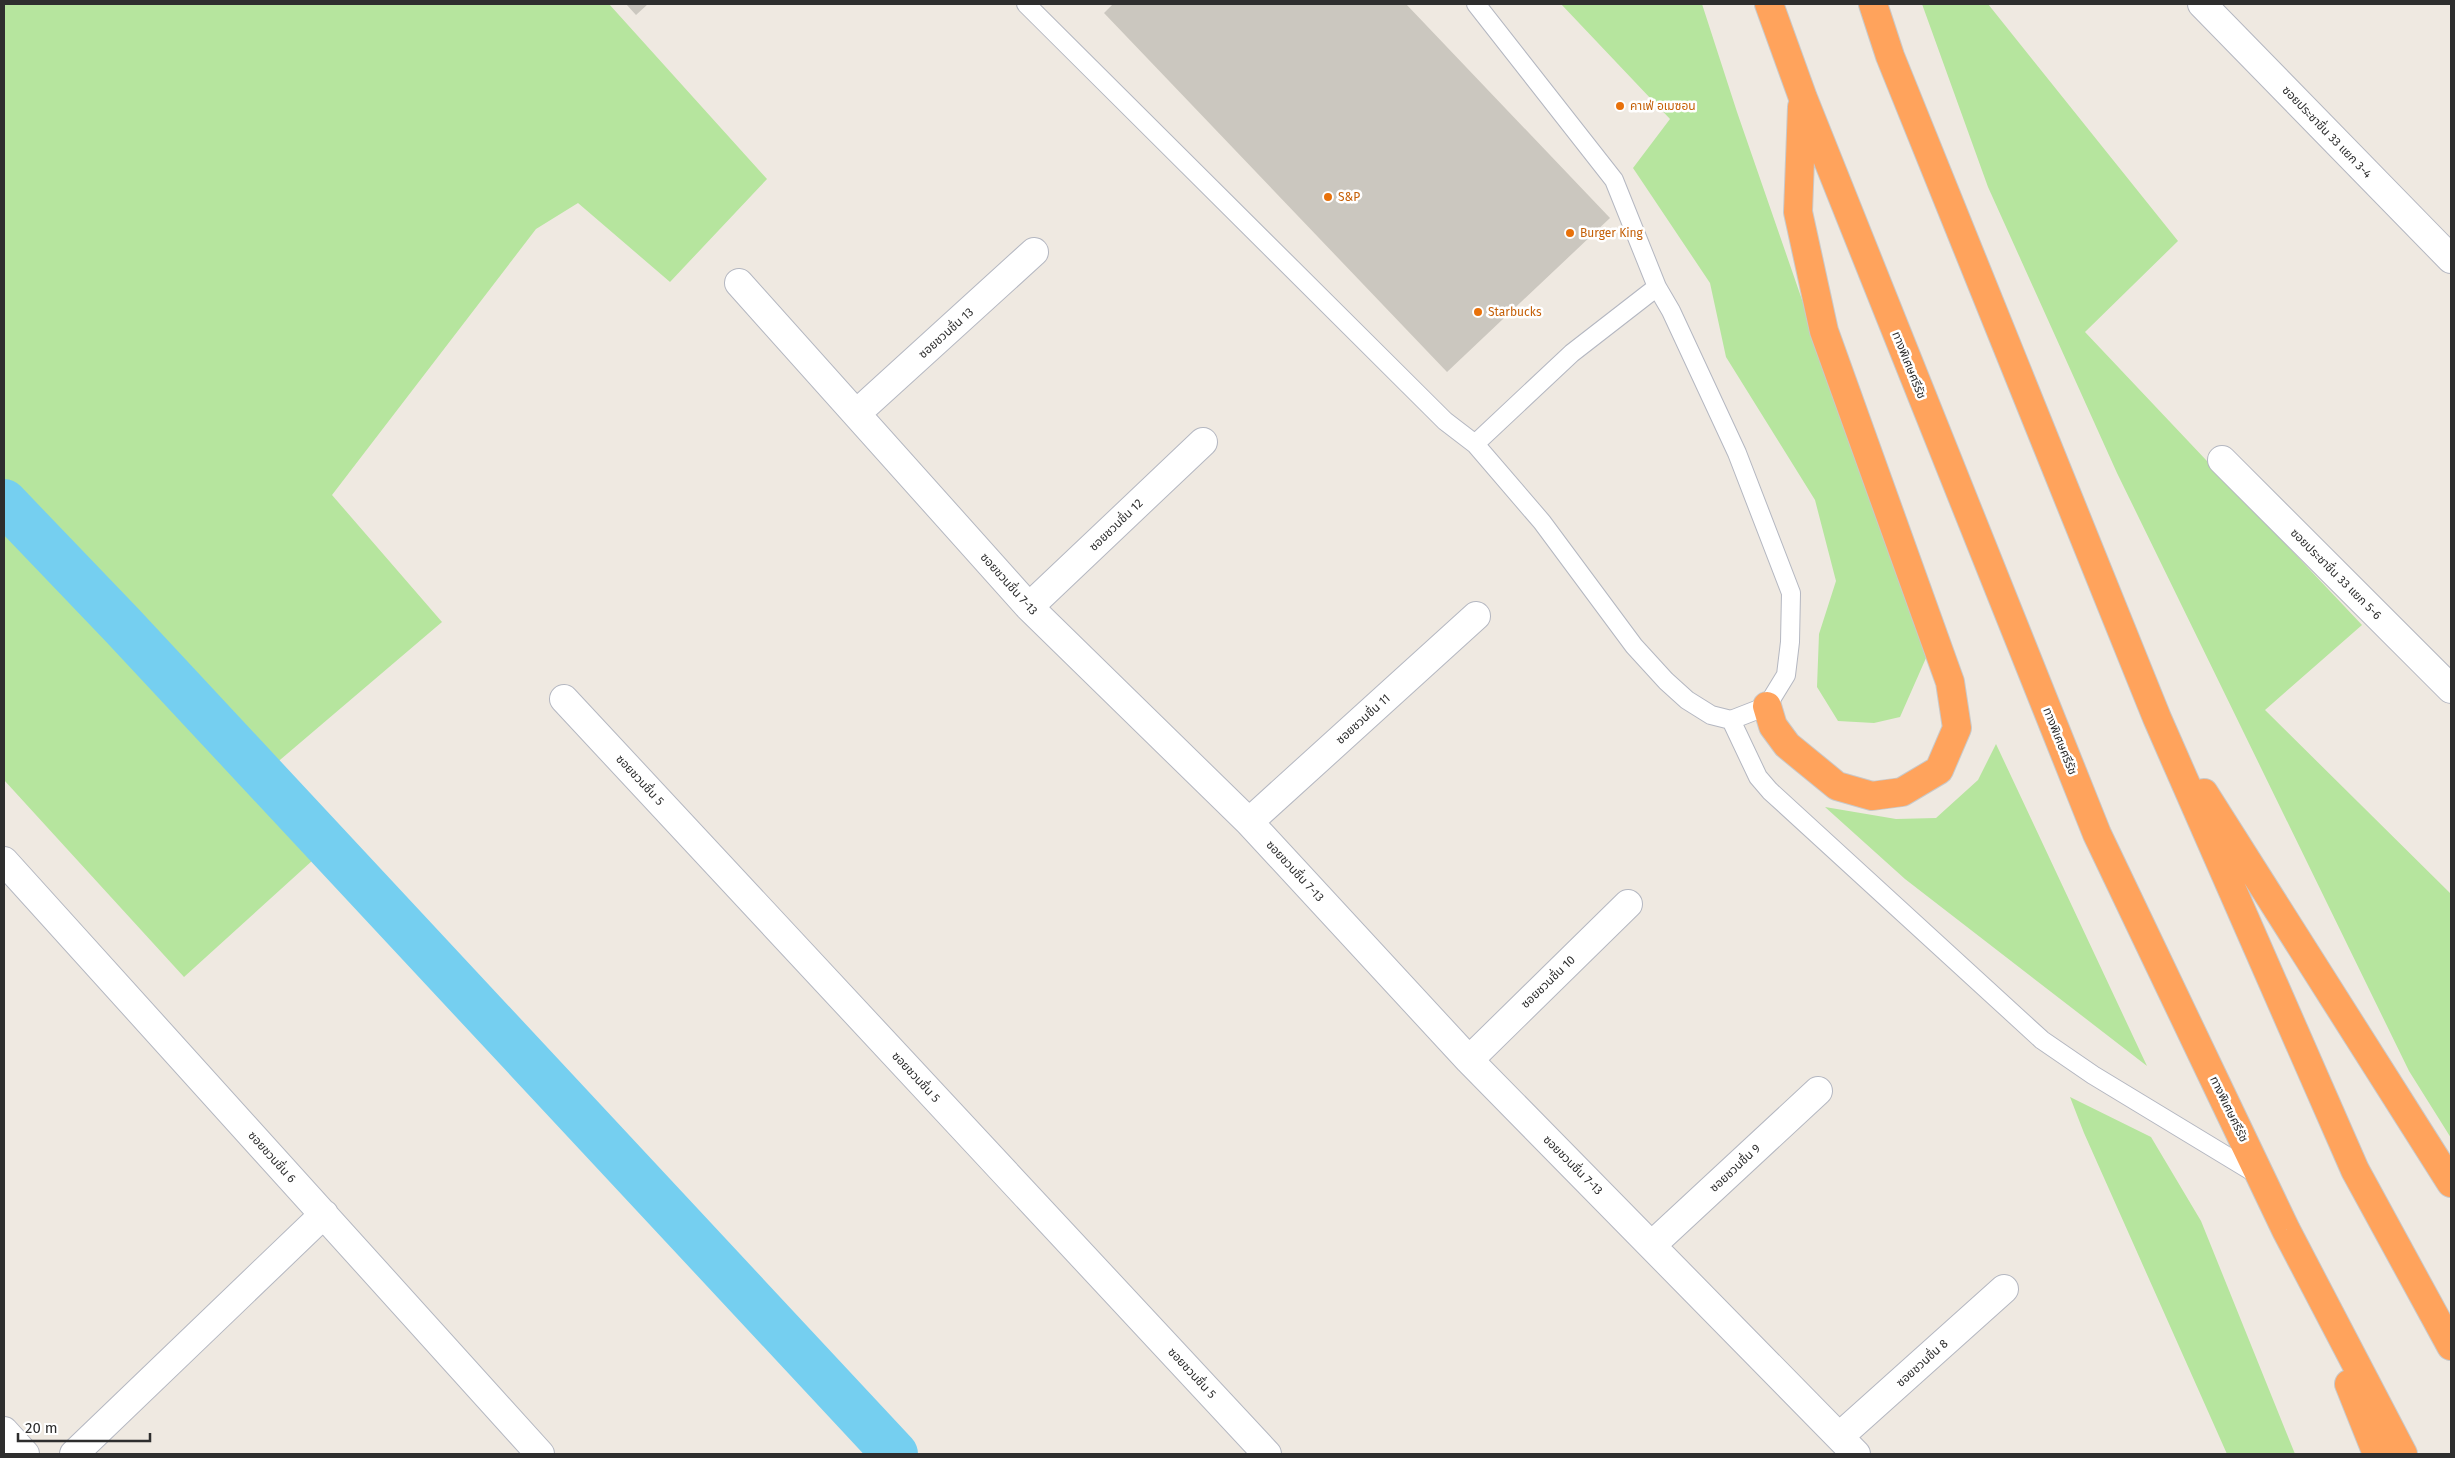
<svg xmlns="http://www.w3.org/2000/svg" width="2455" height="1458" viewBox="0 0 2455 1458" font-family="'Fira Sans','Noto Sans Thai',sans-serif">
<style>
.green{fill:#b6e59e}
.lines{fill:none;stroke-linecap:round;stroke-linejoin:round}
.canal{stroke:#75cff0;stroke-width:46}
.building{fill:#cbc7bf}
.service-casing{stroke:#b4b7c1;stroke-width:20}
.minor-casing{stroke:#b4b7c1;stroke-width:30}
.motorway-casing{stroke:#c9c9c9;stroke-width:30}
.service{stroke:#fff;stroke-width:18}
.minor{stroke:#fff;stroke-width:28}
.motorway{stroke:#ffa35c;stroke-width:28}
.food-dot{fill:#e8710a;stroke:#fff;stroke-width:2}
.labels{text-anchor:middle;stroke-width:5;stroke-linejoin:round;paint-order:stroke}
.food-label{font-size:12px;fill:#c56008;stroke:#fff;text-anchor:start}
.street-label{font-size:12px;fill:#2e2e2e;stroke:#fff}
</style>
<rect width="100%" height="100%" fill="#efe9e1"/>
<path class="green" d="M 4,4 L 609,4 L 767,179 L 670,282 L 578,203 L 536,229 L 332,495 L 442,622 L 267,771 L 345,831 L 184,977 L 4,780 Z
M 1561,4 L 1702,4 L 1737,112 L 1926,658 L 1900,717 L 1874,723 L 1838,721 L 1817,687 L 1819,634 L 1836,581 L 1815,500 L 1726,357 L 1710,283 L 1633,168 L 1670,119 Z
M 1922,4 L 1988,4 L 2178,241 L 2085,332 L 2362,625 L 2265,710 L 2451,894 L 2451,1138 L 2409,1071 L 2117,473 L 1988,187 Z
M 1996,744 L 2147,1066 L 1905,879 L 1825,807 L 1896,819 L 1936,818 L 1978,780 Z
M 2070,1097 L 2151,1137 L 2201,1221 L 2295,1454 L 2227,1454 L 2084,1133 Z"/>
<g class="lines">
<path class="canal" d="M 4,502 L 122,625 L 895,1454"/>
</g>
<path class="building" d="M 626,4 L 648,4 L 636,15 Z
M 1113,4 L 1406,4 L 1610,218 L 1447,372 L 1104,13 Z"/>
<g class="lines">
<g class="service-casing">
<path id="service" d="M 1026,4 L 1445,421 L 1475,444
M 1476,4 L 1614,180 L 1657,287 L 1671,311 L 1737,453 L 1791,593 L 1790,642 L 1786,675 L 1767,706 L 1731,720 L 1711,715 L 1687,700 L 1666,681 L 1634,646 L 1542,522 L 1475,444 L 1572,353 L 1657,287
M 1731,720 L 1758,777 L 1770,791 L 2042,1040 L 2093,1075 L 2258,1175"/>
</g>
<g class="minor-casing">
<path id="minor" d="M 2202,4 L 2451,259
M 739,283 L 1029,607 L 1249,822 L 1469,1060 L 1856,1454
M 857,413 L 1034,252
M 2222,460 L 2451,689
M 1029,607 L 1203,442
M 564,699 L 1267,1454
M 1249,822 L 1476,616
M 4,861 L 540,1454
M 1469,1060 L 1628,904
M 1652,1245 L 1818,1091
M 4,1431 L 25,1454
M 1840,1436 L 2004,1289
M 74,1454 L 324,1214"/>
</g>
<g class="motorway-casing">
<path id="motorway" d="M 1769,4 L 1803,98 L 2097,834 L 2286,1230 L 2403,1454
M 1873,4 L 1890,56 L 2157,718 L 2355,1170 L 2451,1346
M 1767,706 L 1773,726 L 1787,745 L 1837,786 L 1872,796 L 1902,792 L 1939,770 L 1957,728 L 1950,682 L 1824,331 L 1798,212 L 1802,107
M 2204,793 L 2451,1183
M 2349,1384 L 2377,1454"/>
</g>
<use href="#service" class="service"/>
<use href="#minor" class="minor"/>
<use href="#motorway" class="motorway"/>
</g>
<g class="food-dot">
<circle cx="1620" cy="106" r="5"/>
<circle cx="1328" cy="197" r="5"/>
<circle cx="1570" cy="233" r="5"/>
<circle cx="1478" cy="312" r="5"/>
</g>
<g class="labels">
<g class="food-label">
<text x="1630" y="110">คาเฟ่ อเมซอน</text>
<text x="1338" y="201">S&amp;P</text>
<text x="1580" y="237">Burger King</text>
<text x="1488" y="316">Starbucks</text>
</g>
<g class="street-label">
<text transform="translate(2327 132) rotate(46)" y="4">ซอยประชาชื่น 33 แยก 3-4</text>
<text transform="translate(946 333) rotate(-42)" y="4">ซอยชวนชื่น 13</text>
<text transform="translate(1909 365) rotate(68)" y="4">ทางพิเศษศรีรัช</text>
<text transform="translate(1116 525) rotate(-44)" y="4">ซอยชวนชื่น 12</text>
<text transform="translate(2336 574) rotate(45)" y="4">ซอยประชาชื่น 33 แยก 5-6</text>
<text transform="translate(1009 584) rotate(48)" y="4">ซอยชวนชื่น 7-13</text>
<text transform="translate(1363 719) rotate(-42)" y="4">ซอยชวนชื่น 11</text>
<text transform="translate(2060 741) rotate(68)" y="4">ทางพิเศษศรีรัช</text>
<text transform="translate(640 780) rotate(47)" y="4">ซอยชวนชื่น 5</text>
<text transform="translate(1295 871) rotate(47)" y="4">ซอยชวนชื่น 7-13</text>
<text transform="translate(1548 982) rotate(-44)" y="4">ซอยชวนชื่น 10</text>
<text transform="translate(916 1077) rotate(47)" y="4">ซอยชวนชื่น 5</text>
<text transform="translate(2229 1109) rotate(64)" y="4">ทางพิเศษศรีรัช</text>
<text transform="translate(272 1157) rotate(48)" y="4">ซอยชวนชื่น 6</text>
<text transform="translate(1573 1165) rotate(45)" y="4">ซอยชวนชื่น 7-13</text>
<text transform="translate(1735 1168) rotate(-43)" y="4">ซอยชวนชื่น 9</text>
<text transform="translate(1922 1363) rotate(-42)" y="4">ซอยชวนชื่น 8</text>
<text transform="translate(1192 1373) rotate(47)" y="4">ซอยชวนชื่น 5</text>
</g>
</g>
<rect width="2455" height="1458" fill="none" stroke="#2e2e2e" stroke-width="10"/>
<path d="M18 1433v8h132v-8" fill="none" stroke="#2e2e2e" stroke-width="2.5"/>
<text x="25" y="1433" font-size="15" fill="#2e2e2e" stroke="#ffffff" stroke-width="4" paint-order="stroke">20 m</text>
</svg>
